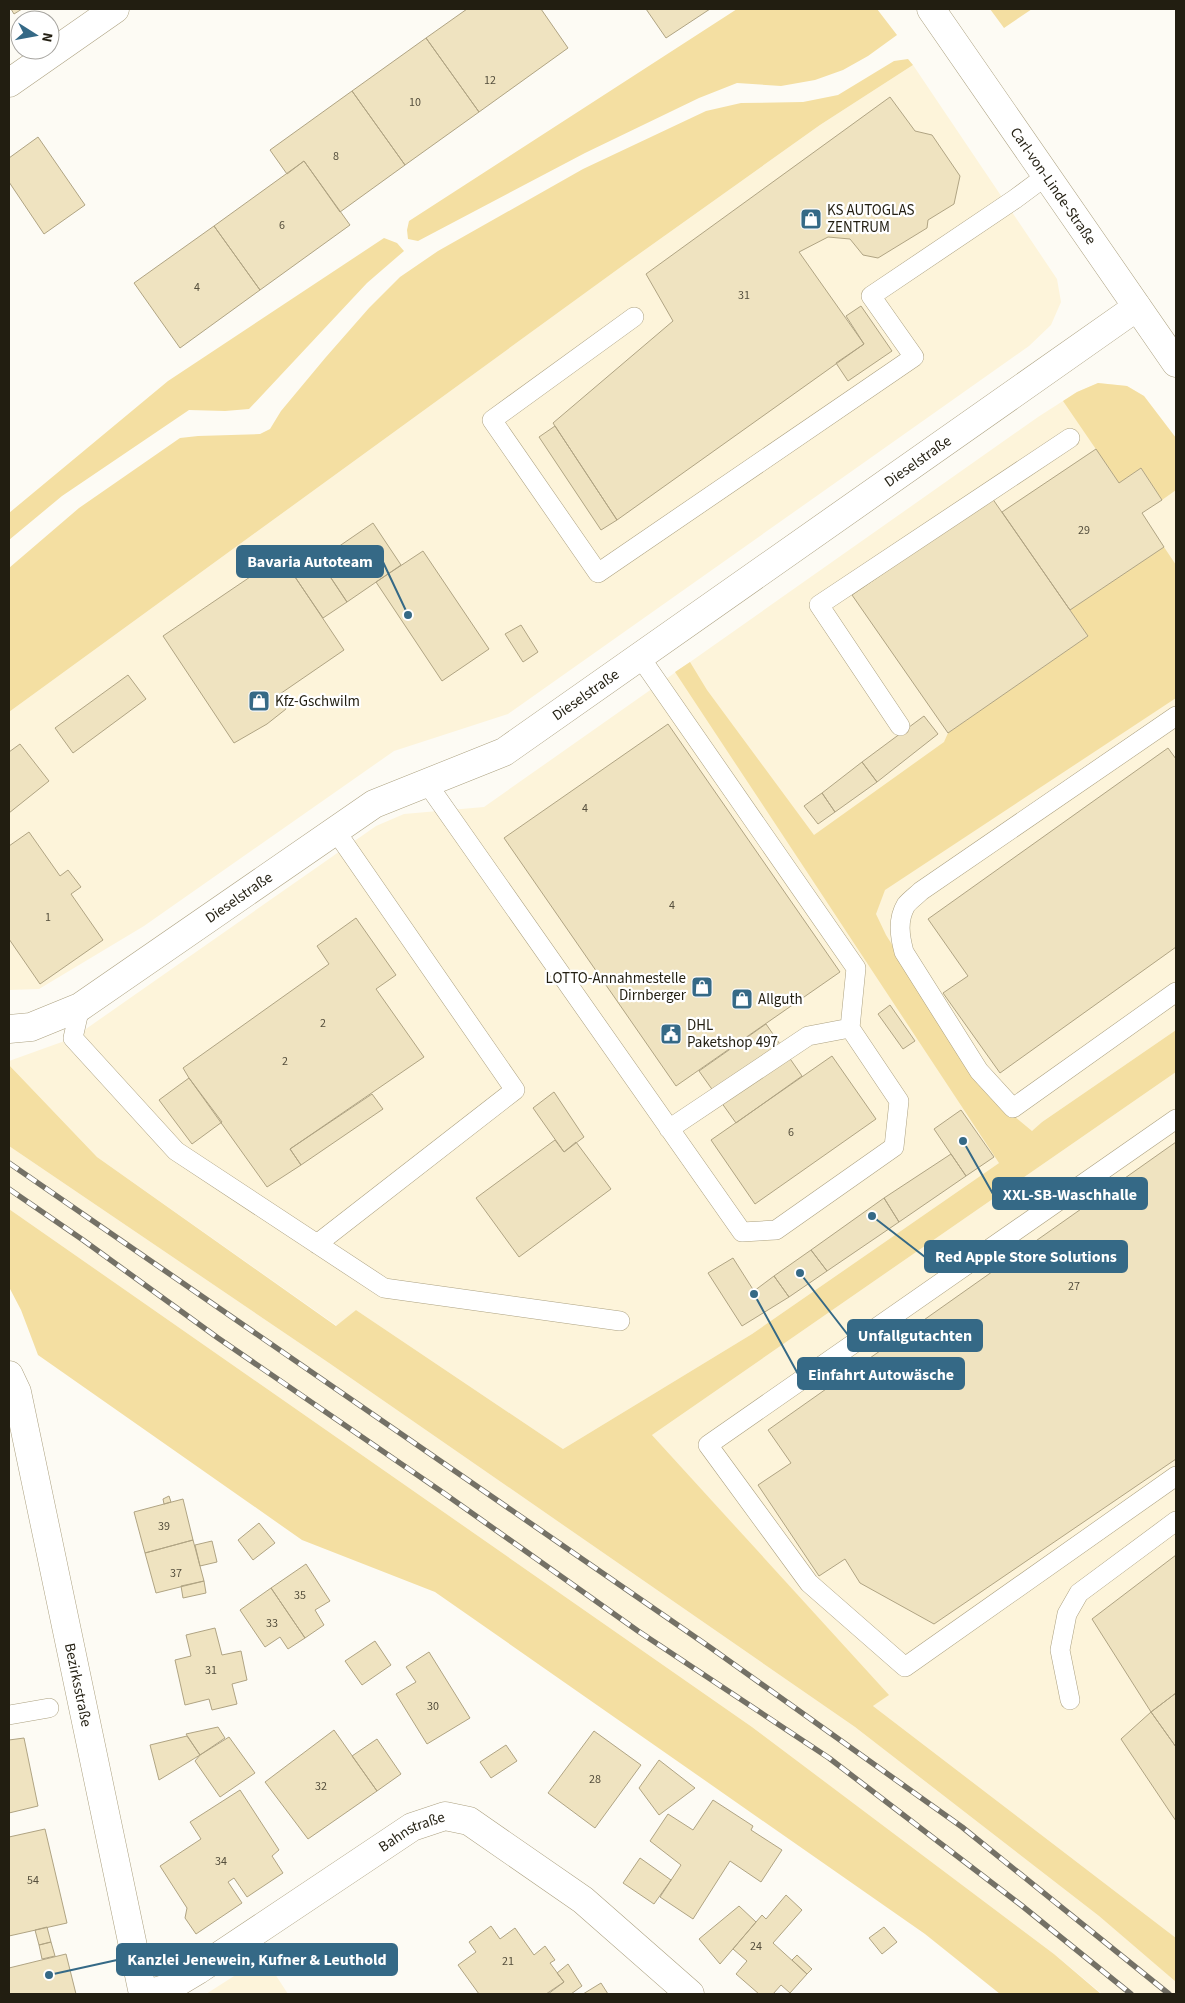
<svg xmlns="http://www.w3.org/2000/svg" width="1185" height="2003" viewBox="0 0 1185 2003" font-family="'Source Sans 3',sans-serif">
<style>
.built{fill:#fdf4da}
.green{fill:#f4dfa2}
.building{fill:#efe3c0;stroke:#b0a483}
.lines{fill:none;stroke-linecap:round;stroke-linejoin:round}
.service-casing{stroke:#aca180;stroke-width:20}
.minor-casing{stroke:#aca180;stroke-width:29}
.tertiary-casing{stroke:#aca180;stroke-width:29}
.service{stroke:#fff;stroke-width:19}
.minor{stroke:#fff;stroke-width:28}
.tertiary{stroke:#fff;stroke-width:28}
.rail-casing{stroke:#747166;stroke-width:5.5}
.rail{stroke:#fff;stroke-width:4;stroke-dasharray:11;stroke-linecap:butt}
.labels{text-anchor:middle;stroke-width:4.5;stroke-linejoin:round;paint-order:stroke}
.number-label{font-size:12px;fill:#554f3d}
.street-label{font-size:15px;fill:#221e11;stroke:#fff}
.poi-label{font-size:15px;fill:#221e11;stroke:#fff;text-anchor:start}
.leader{fill:none;stroke:#356986;stroke-width:2}
.callout-dot{fill:#356986;stroke:#fff;stroke-width:2}
.callout{fill:#356986;stroke:#356986;stroke-width:2}
.callout-label{font-size:16px;text-anchor:middle;font-weight:bold;fill:#fff}
</style>
<rect width="100%" height="100%" fill="#fdfbf4"/>
<path class="built" d="M 913,65 L 1057,279 L 1061,302 L 1051,325 L 1029,346 L 508,714 L 394,751 L 144,926 L 39,989 L 9,990 L 9,712 L 625,264 L 820,125 Z
M 1098,383 L 1127,386 L 1144,396 L 1176,438 L 1176,1030 L 1042,1122 L 999,1163 L 752,1334 L 563,1449 L 356,1310 L 337,1326 L 97,1157 L 9,1065 L 9,1061 L 73,1038 L 376,826 L 404,814 L 484,807 L 1038,417 L 1077,392 Z
M 1176,1072 L 1176,1938 L 873,1706 L 888,1695 L 652,1435 Z
M 9,1146 L 329,1363 L 855,1727 L 1099,1916 L 1176,1982 L 1176,1994 L 1102,1994 L 1054,1954 L 752,1727 L 9,1209 Z
M 264,1957 L 288,1994 L 206,1994 Z"/>
<path class="green" d="M 737,9 L 877,9 L 897,35 L 868,56 L 843,70 L 815,80 L 781,86 L 737,83 L 699,98 L 585,153 L 418,241 L 408,239 L 407,230 L 409,221 Z
M 990,9 L 1032,9 L 1004,28 Z
M 908,59 L 913,65 L 820,125 L 625,264 L 9,712 L 9,568 L 79,508 L 180,438 L 198,436 L 260,434 L 270,429 L 281,411 L 326,357 L 369,308 L 400,277 L 438,251 L 583,169 L 706,111 L 741,103 L 803,102 L 838,95 L 894,61 Z
M 384,238 L 397,243 L 404,251 L 367,283 L 249,409 L 225,411 L 189,410 L 62,496 L 9,540 L 9,513 L 168,381 Z
M 1098,383 L 1127,386 L 1144,396 L 1176,438 L 1176,490 L 1162,500 L 1141,468 L 1119,483 L 1063,401 L 1077,392 Z
M 1164,547 L 1176,565 L 1176,698 L 885,890 L 876,914 L 886,935 L 985,1092 L 1032,1131 L 1042,1122 L 1176,1030 L 1176,1072 L 652,1435 L 889,1695 L 873,1706 L 1176,1938 L 1176,1982 L 1099,1916 L 855,1727 L 329,1363 L 9,1146 L 9,1065 L 97,1157 L 336,1326 L 356,1310 L 563,1449 L 752,1334 L 999,1163 L 675,672 L 690,662 L 707,690 L 814,835 L 944,742 L 948,733 L 1088,636 L 1070,610 Z
M 9,1209 L 752,1727 L 1054,1954 L 1101,1994 L 1000,1994 L 925,1934 L 435,1592 L 302,1540 L 38,1355 L 21,1310 L 9,1287 Z"/>
<path class="building" d="M 11,9 L 22,9 L 14,14 Z
M 467,9 L 541,9 L 568,48 L 479,112 L 426,38 Z
M 646,9 L 710,9 L 666,38 Z
M 426,38 L 479,112 L 405,165 L 352,91 Z
M 352,91 L 405,165 L 340,212 L 304,161 L 287,174 L 270,150 Z
M 890,97 L 915,131 L 932,135 L 960,176 L 954,204 L 928,220 L 927,228 L 878,258 L 863,255 L 850,239 L 828,237 L 799,252 L 864,344 L 617,520 L 553,423 L 673,321 L 646,274 Z
M 38,137 L 85,205 L 44,234 L 9,182 L 9,158 Z
M 304,161 L 350,225 L 260,290 L 214,226 Z
M 214,226 L 260,290 L 180,348 L 134,283 Z
M 861,306 L 892,351 L 848,381 L 836,363 L 864,344 L 846,316 Z
M 555,426 L 617,520 L 601,530 L 539,437 Z
M 1096,449 L 1119,483 L 1141,468 L 1162,500 L 1142,513 L 1164,547 L 1070,610 L 1002,512 Z
M 992,498 L 1088,636 L 948,733 L 852,595 Z
M 373,523 L 401,565 L 347,602 L 319,560 Z
M 423,551 L 489,649 L 442,681 L 376,582 Z
M 281,556 L 344,650 L 277,696 L 286,709 L 267,724 L 234,743 L 163,636 Z
M 319,560 L 347,602 L 323,618 L 295,577 Z
M 521,625 L 538,652 L 523,662 L 505,634 Z
M 128,675 L 146,699 L 73,753 L 55,728 Z
M 924,716 L 938,734 L 877,782 L 862,762 Z
M 668,724 L 840,972 L 676,1086 L 504,838 Z
M 20,744 L 49,781 L 9,813 L 9,752 Z
M 1168,748 L 1176,759 L 1176,947 L 1000,1073 L 943,993 L 968,976 L 928,919 Z
M 862,762 L 877,782 L 835,812 L 822,793 Z
M 822,793 L 835,812 L 818,824 L 804,806 Z
M 29,832 L 60,876 L 68,870 L 81,887 L 71,894 L 103,940 L 40,984 L 9,939 L 9,846 Z
M 356,918 L 396,975 L 376,989 L 424,1057 L 290,1149 L 301,1165 L 267,1187 L 189,1078 L 183,1068 L 329,964 L 317,946 Z
M 890,1005 L 915,1041 L 903,1049 L 878,1014 Z
M 766,1024 L 802,1076 L 736,1123 L 699,1071 Z
M 832,1056 L 876,1119 L 755,1204 L 711,1140 Z
M 189,1078 L 222,1122 L 192,1144 L 159,1100 Z
M 554,1092 L 584,1137 L 564,1152 L 533,1108 Z
M 372,1094 L 383,1109 L 301,1165 L 290,1149 Z
M 961,1110 L 994,1157 L 966,1176 L 934,1129 Z
M 555,1140 L 564,1152 L 576,1142 L 611,1189 L 519,1257 L 476,1198 Z
M 1176,1142 L 1176,1459 L 934,1624 L 860,1583 L 845,1559 L 819,1576 L 758,1485 L 791,1463 L 768,1430 Z
M 951,1154 L 966,1176 L 899,1222 L 884,1198 Z
M 884,1198 L 899,1222 L 827,1271 L 811,1250 Z
M 811,1250 L 827,1271 L 789,1297 L 774,1276 Z
M 733,1258 L 754,1291 L 774,1276 L 789,1297 L 742,1326 L 708,1273 Z
M 169,1496 L 171,1502 L 164,1504 L 163,1499 Z
M 183,1499 L 193,1540 L 145,1553 L 134,1512 Z
M 259,1523 L 275,1543 L 253,1560 L 238,1540 Z
M 193,1540 L 204,1581 L 156,1593 L 145,1553 Z
M 212,1541 L 217,1562 L 200,1566 L 195,1545 Z
M 1176,1555 L 1176,1693 L 1151,1712 L 1092,1619 Z
M 306,1564 L 330,1601 L 315,1610 L 324,1625 L 305,1638 L 271,1588 Z
M 204,1581 L 206,1593 L 183,1598 L 181,1586 Z
M 271,1588 L 305,1638 L 288,1649 L 280,1637 L 265,1647 L 240,1610 Z
M 215,1628 L 222,1655 L 241,1651 L 247,1680 L 232,1684 L 237,1704 L 212,1710 L 209,1699 L 185,1705 L 175,1660 L 191,1656 L 186,1635 Z
M 375,1641 L 391,1665 L 362,1685 L 345,1661 Z
M 429,1652 L 470,1718 L 427,1744 L 396,1694 L 416,1682 L 406,1667 Z
M 1176,1693 L 1176,1747 L 1151,1712 Z
M 1151,1712 L 1176,1747 L 1176,1821 L 1121,1739 Z
M 218,1727 L 225,1738 L 200,1755 L 186,1734 Z
M 334,1730 L 377,1791 L 308,1839 L 265,1782 Z
M 594,1731 L 641,1765 L 595,1828 L 548,1793 Z
M 187,1736 L 200,1755 L 159,1780 L 150,1745 Z
M 229,1737 L 255,1773 L 220,1797 L 195,1761 L 200,1755 Z
M 24,1738 L 38,1806 L 9,1813 L 9,1740 Z
M 377,1739 L 401,1774 L 377,1791 L 352,1756 Z
M 506,1745 L 517,1761 L 491,1778 L 480,1762 Z
M 659,1760 L 695,1788 L 659,1815 L 639,1788 Z
M 240,1790 L 279,1850 L 272,1856 L 283,1873 L 247,1897 L 234,1878 L 228,1882 L 242,1903 L 196,1934 L 185,1918 L 187,1908 L 160,1866 L 201,1839 L 190,1822 Z
M 713,1800 L 753,1826 L 751,1830 L 782,1850 L 761,1882 L 730,1861 L 693,1919 L 660,1897 L 681,1865 L 650,1841 L 668,1814 L 693,1830 Z
M 45,1829 L 67,1923 L 9,1936 L 9,1837 Z
M 640,1858 L 671,1880 L 654,1904 L 623,1883 Z
M 786,1895 L 802,1910 L 773,1943 L 807,1974 L 790,1993 L 781,1985 L 773,1994 L 759,1994 L 736,1974 L 747,1961 L 733,1949 L 762,1915 L 766,1919 Z
M 739,1906 L 756,1922 L 720,1964 L 699,1939 Z
M 491,1926 L 500,1939 L 515,1928 L 534,1955 L 545,1946 L 555,1960 L 550,1963 L 564,1982 L 546,1994 L 479,1994 L 458,1965 L 476,1952 L 469,1942 Z
M 47,1927 L 51,1942 L 39,1945 L 35,1930 Z
M 884,1927 L 897,1942 L 882,1954 L 869,1938 Z
M 51,1942 L 55,1956 L 42,1959 L 39,1945 Z
M 66,1954 L 76,1994 L 9,1994 L 9,1968 Z
M 797,1955 L 812,1969 L 807,1974 L 792,1960 Z
M 568,1964 L 582,1986 L 571,1994 L 548,1994 L 564,1982 L 557,1973 Z
M 601,1983 L 608,1994 L 583,1994 Z"/>
<g class="lines">
<g class="service-casing">
<path id="service" d="M 634,317 L 492,420 L 598,573 L 914,357 L 871,296 L 1015,199 L 1046,176
M 1176,716 L 921,891 C 917,895 910,900 906,905 C 897,920 900,937 904,952 L 979,1071 L 1013,1108 L 1176,992
M 900,726 L 819,605 L 1070,438
M 426,782 L 742,1232 L 776,1230 L 894,1147 L 899,1101 L 850,1028 L 856,968 L 640,657
M 80,1007 L 73,1038 L 176,1151 L 384,1288 L 620,1321
M 1176,1119 L 708,1445 L 809,1583 L 905,1667 L 1176,1476
M 669,1129 L 808,1036 L 850,1028
M 317,1244 L 515,1090 L 335,830
M 1070,1700 L 1060,1650 L 1067,1614 L 1079,1593 L 1176,1521
M 9,1715 L 49,1708"/>
</g>
<g class="minor-casing">
<g id="minor">
<path id="s1" d="M 931,9 L 1176,363"/>
<path d="M 9,83 L 115,9"/>
<path id="s2" d="M 9,1029 L 31,1027 L 80,1007 L 374,804 L 504,752 L 1137,307"/>
<path id="s3" d="M 148,1994 L 168,1988 L 198,1970 L 412,1827 L 445,1816 L 469,1821 L 583,1900 L 690,1994"/>
</g>
</g>
<g class="tertiary-casing">
<g id="tertiary">
<path id="s4" d="M 9,1375 L 17,1392 L 143,1994"/>
</g>
</g>
<use href="#service" class="service"/>
<use href="#minor" class="minor"/>
<use href="#tertiary" class="tertiary"/>
<g class="rail-casing">
<path id="rail" d="M 9,1163 L 711,1648 L 962,1827 L 1169,1994
M 9,1189 L 83,1240 L 218,1338 L 445,1494 L 638,1631 L 829,1758 L 1021,1905 L 1131,1994"/>
</g>
<use href="#rail" class="rail"/>
</g>
<defs>
<g id="shop-square" transform="scale(1.125)"><rect x="-9" y="-9" width="18" height="18" rx="4" fill="#356986" stroke="#fff"/><path d="M-5-2.5h2.3a2.7 3.5 0 0 1 5.4 0H5L5.5 6h-11ZM-1.5-2.5h3a1.5 2.3 0 0 0-3 0Z" fill="#fff"/></g>
<g id="civic-square" transform="scale(1.125)"><rect x="-9" y="-9" width="18" height="18" rx="4" fill="#356986" stroke="#fff"/><path d="M-.6-6.5H3V-4.5H.6V-3L4-1V1h2V6H-6V1h2V-1L-.6-3ZM-1.2 2.5V6h2.4V2.5Z" fill="#fff"/></g>
</defs>
<g fill-rule="evenodd">
<use href="#shop-square" x="811" y="219"/>
<use href="#shop-square" x="259" y="701"/>
<use href="#shop-square" x="702" y="987"/>
<use href="#shop-square" x="742" y="999"/>
<use href="#civic-square" x="671" y="1034"/>
</g>
<g class="labels">
<g class="number-label">
<text x="490" y="84">12</text>
<text x="415" y="106">10</text>
<text x="336" y="160">8</text>
<text x="282" y="229">6</text>
<text x="197" y="291">4</text>
<text x="744" y="299">31</text>
<text x="1084" y="534">29</text>
<text x="585" y="812">4</text>
<text x="672" y="909">4</text>
<text x="48" y="921">1</text>
<text x="323" y="1027">2</text>
<text x="285" y="1065">2</text>
<text x="791" y="1136">6</text>
<text x="1074" y="1290">27</text>
<text x="164" y="1530">39</text>
<text x="176" y="1577">37</text>
<text x="300" y="1599">35</text>
<text x="272" y="1627">33</text>
<text x="211" y="1674">31</text>
<text x="433" y="1710">30</text>
<text x="595" y="1783">28</text>
<text x="321" y="1790">32</text>
<text x="221" y="1865">34</text>
<text x="33" y="1884">54</text>
<text x="756" y="1950">24</text>
<text x="508" y="1965">21</text>
</g>
<g class="street-label">
<text dy="5" stroke="none"><textPath href="#s1" startOffset="215">Carl-von-Linde-Straße</textPath></text>
<text dy="5" stroke="none"><textPath href="#s2" startOffset="1078">Dieselstraße</textPath></text>
<text dy="5" stroke="none"><textPath href="#s2" startOffset="672">Dieselstraße</textPath></text>
<text dy="5" stroke="none"><textPath href="#s2" startOffset="268">Dieselstraße</textPath></text>
<text dy="5" stroke="none"><textPath href="#s4" startOffset="318">Bezirksstraße</textPath></text>
<text dy="5" stroke="none"><textPath href="#s3" startOffset="311">Bahnstraße</textPath></text>
</g>
<g class="poi-label">
<text x="827" y="215">KS AUTOGLAS<tspan x="827" dy="17">ZENTRUM</tspan></text>
<text x="275" y="706">Kfz-Gschwilm</text>
<text x="686" y="983" text-anchor="end">LOTTO-Annahmestelle<tspan x="686" dy="17">Dirnberger</tspan></text>
<text x="758" y="1004">Allguth</text>
<text x="687" y="1030">DHL<tspan x="687" dy="17">Paketshop 497</tspan></text>
</g>
</g>
<path class="leader" d="M408 615L383 562M963 1141L993 1194M872 1216L925 1257M800 1273L848 1335M754 1294L798 1374M49 1975L117 1960"/>
<g class="callout-dot">
<circle cx="408" cy="615" r="5"/>
<circle cx="963" cy="1141" r="5"/>
<circle cx="872" cy="1216" r="5"/>
<circle cx="800" cy="1273" r="5"/>
<circle cx="754" cy="1294" r="5"/>
<circle cx="49" cy="1975" r="5"/>
</g>
<g class="callout">
<rect x="237" y="546" width="146" height="31" rx="5"/>
<rect x="993" y="1178" width="154" height="31" rx="5"/>
<rect x="925" y="1241" width="202" height="31" rx="5"/>
<rect x="848" y="1320" width="134" height="31" rx="5"/>
<rect x="798" y="1358" width="166" height="31" rx="5"/>
<rect x="117" y="1944" width="280" height="31" rx="5"/>
</g>
<g class="callout-label">
<text x="310" y="567">Bavaria Autoteam</text>
<text x="1070" y="1200">XXL-SB-Waschhalle</text>
<text x="1026" y="1262">Red Apple Store Solutions</text>
<text x="915" y="1341">Unfallgutachten</text>
<text x="881" y="1380">Einfahrt Autowäsche</text>
<text x="257" y="1965">Kanzlei Jenewein, Kufner &amp; Leuthold</text>
</g>
<rect width="1185" height="2003" fill="none" stroke="#221e11" stroke-width="20"/>
<g transform="translate(35 35) rotate(101)"><circle r="24" fill="#ffffff" stroke="#a7a5a0"/>
<path d="M0-4L9 19L0 12L-9 19Z" fill="#356986"/>
<text y="-8" font-size="14" font-weight="bold" text-anchor="middle" fill="#221e11">N</text>
</g>
</svg>
